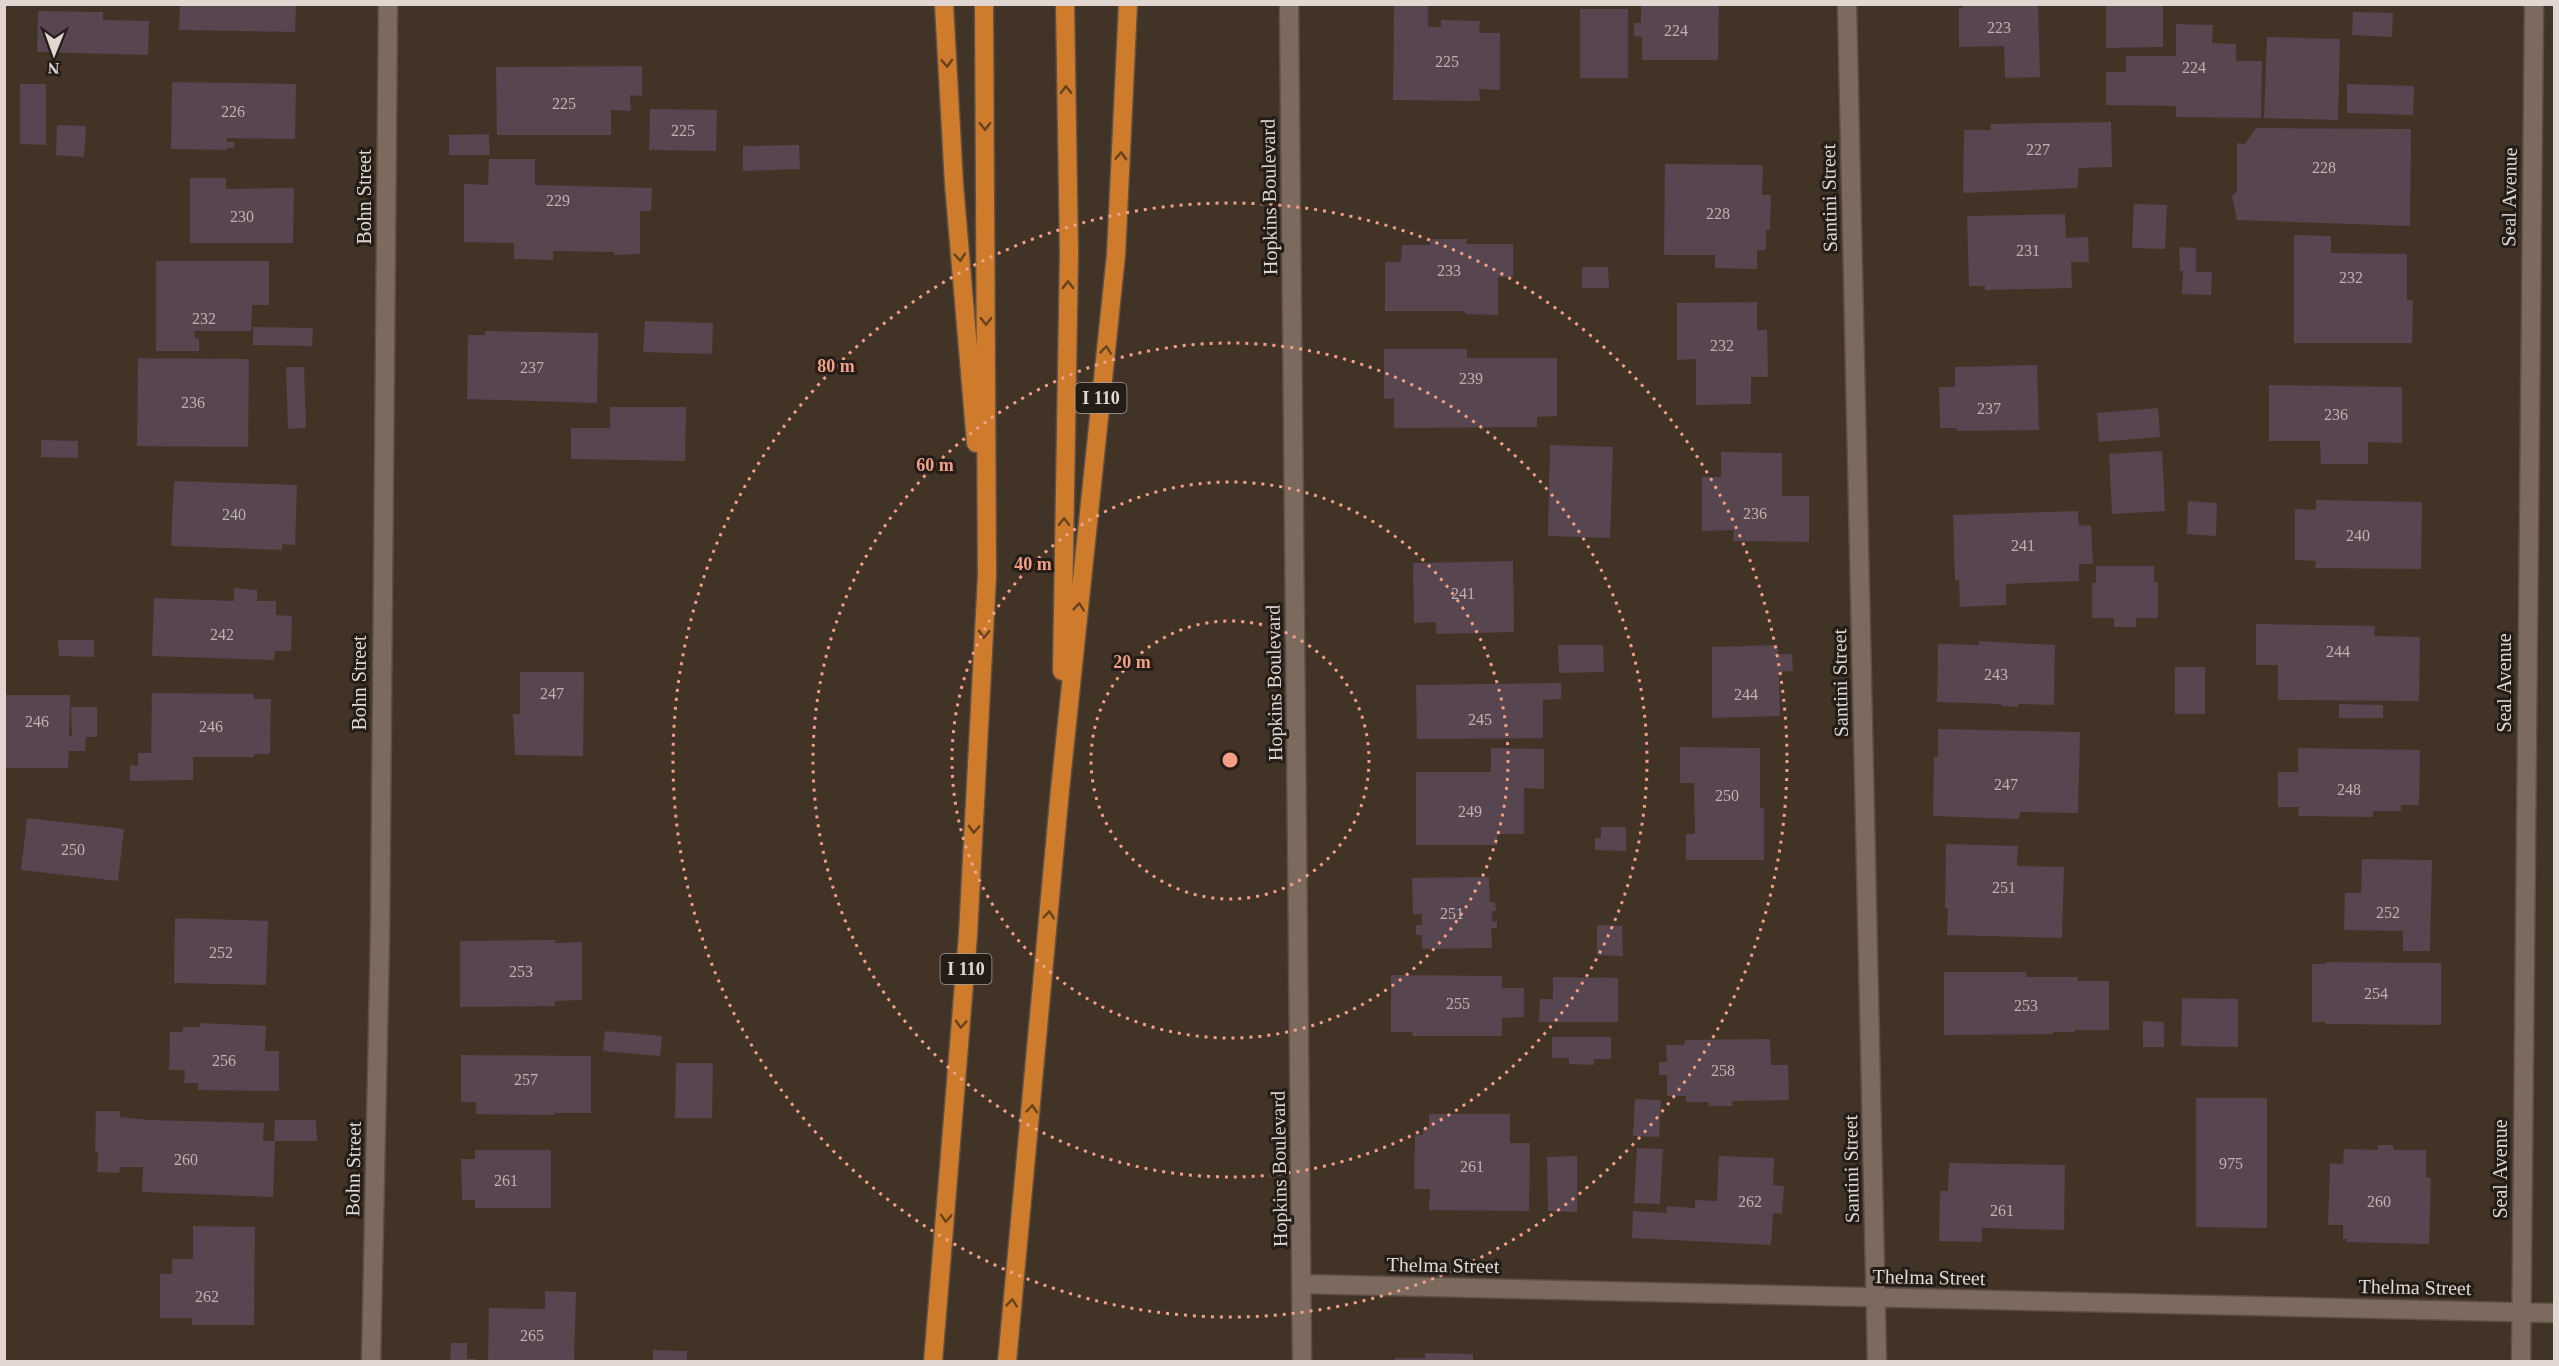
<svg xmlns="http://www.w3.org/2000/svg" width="2559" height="1366" viewBox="0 0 2559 1366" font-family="Georgia,serif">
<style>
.building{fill:#57454f}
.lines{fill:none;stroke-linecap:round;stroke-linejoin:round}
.minor-casing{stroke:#5c4f46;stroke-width:21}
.highway-casing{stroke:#5c4f46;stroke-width:21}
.minor{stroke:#7b6a5d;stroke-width:18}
.highway{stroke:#ce7c2c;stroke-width:18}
.oneway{stroke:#67421f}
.ring{fill:none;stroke:#f39f86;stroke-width:3;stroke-dasharray:3 6}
.labels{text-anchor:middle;stroke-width:6;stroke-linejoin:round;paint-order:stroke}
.number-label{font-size:16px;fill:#beb2b0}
.shield{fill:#231c17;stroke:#a89f98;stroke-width:1.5}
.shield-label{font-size:18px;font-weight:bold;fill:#e1d7d0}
.street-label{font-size:20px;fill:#e1d7d0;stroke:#231c17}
.centre{fill:#f39f86;stroke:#231c17;stroke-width:3}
.ring-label{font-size:18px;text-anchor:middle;font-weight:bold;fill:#f39f86;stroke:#231c17;stroke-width:6;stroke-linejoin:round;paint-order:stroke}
</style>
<rect width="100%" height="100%" fill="#423327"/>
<path class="building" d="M 180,4 L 296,4 L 295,32 L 179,30 Z
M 1963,4 L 2038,4 L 2040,77 L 2005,78 L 2004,46 L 1959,47 L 1959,8 L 1963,8 Z
M 2106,4 L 2163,4 L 2163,47 L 2106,48 Z
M 1394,5 L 1428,5 L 1428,27 L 1441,27 L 1441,20 L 1480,21 L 1479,33 L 1500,33 L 1500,90 L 1479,89 L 1480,101 L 1393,100 Z
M 1641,5 L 1719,5 L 1718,60 L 1642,60 L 1642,37 L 1634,36 L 1634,23 L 1641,23 Z
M 1580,9 L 1628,9 L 1628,78 L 1580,78 Z
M 38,11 L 103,12 L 103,20 L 149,21 L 148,55 L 37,52 Z
M 2353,12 L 2393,13 L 2392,37 L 2352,35 Z
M 2176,24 L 2213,25 L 2212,43 L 2236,44 L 2236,61 L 2262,61 L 2261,118 L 2176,117 L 2176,106 L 2106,105 L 2106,72 L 2126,72 L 2126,56 L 2176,56 Z
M 2267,37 L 2340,39 L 2338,120 L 2264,118 Z
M 642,66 L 642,96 L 630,95 L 631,111 L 611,110 L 611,135 L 497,135 L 496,67 Z
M 172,82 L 296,84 L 295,139 L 227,138 L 227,142 L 234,142 L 234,148 L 227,148 L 227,150 L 171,149 Z
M 20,84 L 46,84 L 46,145 L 20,144 Z
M 2347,84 L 2414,86 L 2413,115 L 2347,113 Z
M 650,109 L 717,110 L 716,151 L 649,150 Z
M 2111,122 L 2112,167 L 2079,168 L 2077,188 L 1963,193 L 1964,130 L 1991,130 L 1990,124 Z
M 57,125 L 86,126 L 84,157 L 56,155 Z
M 2256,128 L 2411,129 L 2410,226 L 2237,220 L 2232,196 L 2237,191 L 2237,143 L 2245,144 Z
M 489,134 L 490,155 L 449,155 L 449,135 Z
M 799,145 L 800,169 L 743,171 L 743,146 Z
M 489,159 L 535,159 L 535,185 L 652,188 L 651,211 L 640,211 L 640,254 L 614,255 L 614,252 L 553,251 L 553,260 L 514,259 L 514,243 L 464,242 L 464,184 L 488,185 Z
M 1665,164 L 1763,165 L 1762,195 L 1771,195 L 1770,230 L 1766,230 L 1766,250 L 1757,250 L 1757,269 L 1715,268 L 1715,255 L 1664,255 Z
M 190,178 L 226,178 L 226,189 L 294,188 L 293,243 L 190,243 Z
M 2134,204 L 2167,205 L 2165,249 L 2132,248 Z
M 2065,214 L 2066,238 L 2088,237 L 2089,262 L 2071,262 L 2072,288 L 1985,290 L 1985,286 L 1969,286 L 1967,216 Z
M 2294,235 L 2331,236 L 2331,253 L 2407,254 L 2407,300 L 2413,300 L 2412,343 L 2294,343 Z
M 1430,239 L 1467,239 L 1466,244 L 1513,244 L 1513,277 L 1498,277 L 1498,315 L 1465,314 L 1465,311 L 1385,311 L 1385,262 L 1401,262 L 1402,245 L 1430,245 Z
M 2179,247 L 2196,248 L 2196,272 L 2212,272 L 2211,295 L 2182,294 L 2183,271 L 2180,271 Z
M 156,261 L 269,261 L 269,305 L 252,305 L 251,331 L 194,331 L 195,338 L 199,339 L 199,351 L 156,351 Z
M 1582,267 L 1608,267 L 1609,288 L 1582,288 Z
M 1757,302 L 1757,330 L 1767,330 L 1768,377 L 1751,377 L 1751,404 L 1696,405 L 1696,359 L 1677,360 L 1677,303 Z
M 645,321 L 713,323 L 712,354 L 643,352 Z
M 253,327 L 313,328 L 312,346 L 253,345 Z
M 485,331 L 598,333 L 597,403 L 467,399 L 468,335 L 485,335 Z
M 1384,349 L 1467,349 L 1467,358 L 1557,358 L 1557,416 L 1537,417 L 1537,427 L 1394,428 L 1394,398 L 1384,399 Z
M 138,358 L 249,359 L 248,447 L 137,446 Z
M 2037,365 L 2039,430 L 1957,431 L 1957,428 L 1940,428 L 1939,387 L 1955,387 L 1955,367 Z
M 286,367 L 304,367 L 306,428 L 288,429 Z
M 2269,385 L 2402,387 L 2402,443 L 2368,442 L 2368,464 L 2321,464 L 2320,441 L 2269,441 Z
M 610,407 L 686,407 L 685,461 L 571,459 L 571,428 L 610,428 Z
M 2158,408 L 2160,437 L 2099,442 L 2097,413 Z
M 41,440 L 78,441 L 78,458 L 41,457 Z
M 1550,445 L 1613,447 L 1610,538 L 1548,536 Z
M 2162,451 L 2165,511 L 2112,514 L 2109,454 Z
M 1721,452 L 1782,453 L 1782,496 L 1809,496 L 1809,542 L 1733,541 L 1734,530 L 1702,531 L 1702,477 L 1721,477 Z
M 174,481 L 297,485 L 295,545 L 282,544 L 282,550 L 171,546 Z
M 2316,500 L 2422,502 L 2421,569 L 2315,568 L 2316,561 L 2295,560 L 2295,509 L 2316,510 Z
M 2188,501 L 2217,503 L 2216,536 L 2187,534 Z
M 2078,511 L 2079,526 L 2091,525 L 2093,564 L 2079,564 L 2079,581 L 2006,584 L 2006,605 L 1960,607 L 1959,580 L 1955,581 L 1953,515 Z
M 1513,561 L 1514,632 L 1436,634 L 1436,622 L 1414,623 L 1413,563 Z
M 2096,566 L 2154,566 L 2154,582 L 2158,582 L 2158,618 L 2136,618 L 2136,627 L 2114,627 L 2114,618 L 2092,618 L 2092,583 L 2096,583 Z
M 234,588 L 257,590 L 257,601 L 276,601 L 276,615 L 292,616 L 291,651 L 275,651 L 274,660 L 152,656 L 154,598 L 234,601 Z
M 2256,624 L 2375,626 L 2374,636 L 2420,637 L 2419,701 L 2278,700 L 2278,665 L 2256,665 Z
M 58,640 L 94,640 L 94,657 L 59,656 Z
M 1979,641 L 2055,645 L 2054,705 L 2018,704 L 2018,707 L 2001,706 L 2001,704 L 1937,702 L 1938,644 L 1979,645 Z
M 1558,645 L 1603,645 L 1604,672 L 1559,673 Z
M 1778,645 L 1778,654 L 1792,654 L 1793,671 L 1779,672 L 1780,716 L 1712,718 L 1712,647 Z
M 2175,667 L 2205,667 L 2205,714 L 2175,714 Z
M 520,672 L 584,672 L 583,756 L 515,755 L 513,714 L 520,714 Z
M 1561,683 L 1561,699 L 1543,700 L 1543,738 L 1417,739 L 1416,685 Z
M 152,693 L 254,694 L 254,699 L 271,699 L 270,754 L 254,754 L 254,757 L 193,757 L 193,780 L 130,781 L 130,765 L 138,766 L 138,753 L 151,753 Z
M 4,695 L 70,695 L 69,736 L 72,736 L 71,707 L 97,707 L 97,737 L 86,737 L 85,751 L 69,751 L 68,768 L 4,768 Z
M 2339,704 L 2383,705 L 2383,718 L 2339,718 Z
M 1938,729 L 2080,732 L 2078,813 L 2020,812 L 2019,819 L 1933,816 L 1934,757 L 1938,757 Z
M 1680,747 L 1760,748 L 1760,808 L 1764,808 L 1764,860 L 1686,860 L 1686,834 L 1695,834 L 1694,783 L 1680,783 Z
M 1491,748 L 1544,749 L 1544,789 L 1524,788 L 1524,834 L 1497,834 L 1497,845 L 1416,845 L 1416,772 L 1491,772 Z
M 2298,748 L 2420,750 L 2419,805 L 2401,805 L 2401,811 L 2373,811 L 2373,817 L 2298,816 L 2299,807 L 2278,807 L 2278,772 L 2298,772 Z
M 27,818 L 124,829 L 118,881 L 21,870 Z
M 1601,827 L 1626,827 L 1626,851 L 1595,850 L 1595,838 L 1601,838 Z
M 1946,844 L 2018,846 L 2017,866 L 2064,867 L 2062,938 L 1947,935 L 1948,908 L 1945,908 Z
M 2362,859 L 2432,860 L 2430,951 L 2403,951 L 2403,931 L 2344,930 L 2345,893 L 2361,893 Z
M 1489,877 L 1490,902 L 1495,902 L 1496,911 L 1492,911 L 1492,922 L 1497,921 L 1497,928 L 1491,928 L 1492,948 L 1422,949 L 1422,935 L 1416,935 L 1416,925 L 1422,925 L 1422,914 L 1413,914 L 1412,878 Z
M 175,918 L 268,921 L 266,985 L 174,983 Z
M 1597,925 L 1622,926 L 1623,956 L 1597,955 Z
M 555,940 L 555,943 L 582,942 L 582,1000 L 555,1001 L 555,1006 L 460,1007 L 460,941 Z
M 2326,962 L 2441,963 L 2441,1025 L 2326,1024 L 2326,1022 L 2312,1022 L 2312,964 L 2326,964 Z
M 1944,972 L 2026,972 L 2026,977 L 2078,977 L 2078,981 L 2109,981 L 2109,1030 L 2075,1030 L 2075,1032 L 2053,1032 L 2053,1034 L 1944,1035 Z
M 1391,975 L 1502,976 L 1502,988 L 1524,988 L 1524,1017 L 1502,1018 L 1502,1036 L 1412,1036 L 1413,1032 L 1391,1032 Z
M 1553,977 L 1618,978 L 1618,1022 L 1539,1022 L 1540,999 L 1553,999 Z
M 2182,998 L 2238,999 L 2238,1047 L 2181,1046 Z
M 2143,1021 L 2164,1022 L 2164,1047 L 2143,1047 Z
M 200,1023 L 266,1026 L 265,1051 L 279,1051 L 279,1091 L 198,1090 L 198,1083 L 184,1083 L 185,1070 L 169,1070 L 170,1032 L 183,1032 L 183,1027 L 200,1027 Z
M 605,1031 L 662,1036 L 660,1056 L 603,1051 Z
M 1552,1037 L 1611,1037 L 1611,1059 L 1594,1059 L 1594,1065 L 1569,1064 L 1569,1058 L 1552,1058 Z
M 1770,1039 L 1771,1065 L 1788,1065 L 1789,1100 L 1732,1101 L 1733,1106 L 1709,1106 L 1708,1102 L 1686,1102 L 1686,1096 L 1667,1096 L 1667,1075 L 1659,1075 L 1659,1062 L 1667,1062 L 1666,1045 L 1684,1045 L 1685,1040 Z
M 461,1055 L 591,1056 L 591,1113 L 554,1113 L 554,1115 L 476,1114 L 476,1102 L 461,1102 Z
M 676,1063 L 713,1063 L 712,1118 L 675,1118 Z
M 2196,1098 L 2267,1098 L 2267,1228 L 2196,1227 Z
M 1635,1099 L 1661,1100 L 1659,1137 L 1633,1136 Z
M 96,1111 L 120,1111 L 120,1117 L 149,1120 L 264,1123 L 263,1141 L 275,1141 L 273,1197 L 142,1192 L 143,1167 L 120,1167 L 119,1173 L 97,1172 L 98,1152 L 95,1152 Z
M 1429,1114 L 1510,1114 L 1510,1143 L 1530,1143 L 1529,1211 L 1429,1210 L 1430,1189 L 1414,1189 L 1415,1135 L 1423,1135 L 1423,1128 L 1429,1128 Z
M 275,1120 L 316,1120 L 317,1141 L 274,1141 Z
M 2378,1145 L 2393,1145 L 2393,1150 L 2426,1150 L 2426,1177 L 2431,1178 L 2429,1244 L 2346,1242 L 2347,1239 L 2343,1239 L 2343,1225 L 2328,1225 L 2330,1163 L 2343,1164 L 2344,1149 L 2378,1150 Z
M 1637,1148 L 1663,1149 L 1660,1204 L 1634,1203 Z
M 475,1150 L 551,1150 L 551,1208 L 475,1208 L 475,1200 L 462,1200 L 461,1159 L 475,1159 Z
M 1577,1156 L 1577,1212 L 1548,1211 L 1547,1157 Z
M 1719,1156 L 1774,1158 L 1773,1185 L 1784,1186 L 1782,1214 L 1773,1213 L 1771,1245 L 1632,1238 L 1633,1211 L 1667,1213 L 1667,1206 L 1695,1208 L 1695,1200 L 1717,1201 Z
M 1949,1163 L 2065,1165 L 2064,1230 L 1982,1228 L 1982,1242 L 1939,1241 L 1940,1191 L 1948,1191 Z
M 193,1226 L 255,1227 L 254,1325 L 192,1325 L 192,1318 L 160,1318 L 160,1274 L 172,1274 L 172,1259 L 193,1259 Z
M 545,1291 L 576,1292 L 574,1362 L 488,1362 L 489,1308 L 545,1309 Z
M 451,1343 L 467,1343 L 467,1359 L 475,1359 L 475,1362 L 450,1362 Z
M 653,1350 L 687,1351 L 687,1362 L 653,1362 Z
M 1425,1353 L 1473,1354 L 1473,1362 L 1395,1362 L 1395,1358 L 1425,1358 Z"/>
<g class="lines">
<g class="minor-casing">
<path id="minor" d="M 1289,4 L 1302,1362
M 1847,4 L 1877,1362
M 1302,1284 L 2554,1313
M 371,1362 L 380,936 L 388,4
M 2521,1362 L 2534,4"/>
</g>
<g class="highway-casing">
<path id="highway" d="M 944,4 L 954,184 L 976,443
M 1062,671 L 1069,253 L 1065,4
M 933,1362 L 968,935 L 987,576 L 984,4
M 1007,1362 L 1060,790 L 1116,255 L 1128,4"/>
</g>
<use href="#minor" class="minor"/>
<use href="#highway" class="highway"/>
</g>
<defs><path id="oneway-chevron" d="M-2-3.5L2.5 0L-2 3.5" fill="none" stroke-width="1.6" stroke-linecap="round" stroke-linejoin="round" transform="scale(1.5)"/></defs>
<g class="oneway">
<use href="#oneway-chevron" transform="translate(947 63) rotate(87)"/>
<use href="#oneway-chevron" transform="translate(1066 90) rotate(-91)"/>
<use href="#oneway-chevron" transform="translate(985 126) rotate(90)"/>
<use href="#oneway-chevron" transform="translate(1121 156) rotate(-87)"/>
<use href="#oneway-chevron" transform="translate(960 257) rotate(85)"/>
<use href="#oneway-chevron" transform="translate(1068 285) rotate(-89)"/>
<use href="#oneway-chevron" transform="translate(986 321) rotate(90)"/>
<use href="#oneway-chevron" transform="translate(1106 350) rotate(-84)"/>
<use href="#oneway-chevron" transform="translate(1064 522) rotate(-89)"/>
<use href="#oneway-chevron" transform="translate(1079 607) rotate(-84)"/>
<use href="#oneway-chevron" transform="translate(984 634) rotate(93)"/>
<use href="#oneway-chevron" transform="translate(974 829) rotate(93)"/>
<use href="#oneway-chevron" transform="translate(1049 915) rotate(-85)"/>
<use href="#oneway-chevron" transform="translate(961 1024) rotate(94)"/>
<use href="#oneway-chevron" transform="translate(1032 1109) rotate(-85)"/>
<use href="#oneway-chevron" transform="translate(946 1218) rotate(94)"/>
<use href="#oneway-chevron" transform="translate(1012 1303) rotate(-84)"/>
</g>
<g class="ring">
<circle cx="1230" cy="760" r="139"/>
<circle cx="1230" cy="760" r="278"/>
<circle cx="1230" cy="760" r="417"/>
<circle cx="1230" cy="760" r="557"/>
</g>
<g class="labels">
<g class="number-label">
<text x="1999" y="33">223</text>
<text x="1676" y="36">224</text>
<text x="1447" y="67">225</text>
<text x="2194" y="73">224</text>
<text x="564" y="109">225</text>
<text x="233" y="117">226</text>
<text x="683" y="136">225</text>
<text x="2038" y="155">227</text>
<text x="2324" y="173">228</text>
<text x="558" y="206">229</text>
<text x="1718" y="219">228</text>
<text x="242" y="222">230</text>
<text x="2028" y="256">231</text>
<text x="1449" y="276">233</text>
<text x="2351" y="283">232</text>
<text x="204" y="324">232</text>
<text x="1722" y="351">232</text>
<text x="532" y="373">237</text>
<text x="1471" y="384">239</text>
<text x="193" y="408">236</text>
<text x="1989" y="414">237</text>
<text x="2336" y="420">236</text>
<text x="1755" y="519">236</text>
<text x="234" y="520">240</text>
<text x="2358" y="541">240</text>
<text x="2023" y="551">241</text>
<text x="1463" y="599">241</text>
<text x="222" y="640">242</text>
<text x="2338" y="657">244</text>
<text x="1996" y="680">243</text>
<text x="552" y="699">247</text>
<text x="1746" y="700">244</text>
<text x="1480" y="725">245</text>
<text x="37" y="727">246</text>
<text x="211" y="732">246</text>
<text x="2006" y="790">247</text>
<text x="2349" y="795">248</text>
<text x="1727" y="801">250</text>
<text x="1470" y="817">249</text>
<text x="73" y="855">250</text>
<text x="2004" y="893">251</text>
<text x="2388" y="918">252</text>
<text x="1452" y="919">251</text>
<text x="221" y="958">252</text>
<text x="521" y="977">253</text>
<text x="2376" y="999">254</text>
<text x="1458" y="1009">255</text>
<text x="2026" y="1011">253</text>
<text x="224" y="1066">256</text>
<text x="1723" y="1076">258</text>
<text x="526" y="1085">257</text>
<text x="186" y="1165">260</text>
<text x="2231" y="1169">975</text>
<text x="1472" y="1172">261</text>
<text x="506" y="1186">261</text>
<text x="1750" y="1207">262</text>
<text x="2379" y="1207">260</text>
<text x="2002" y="1216">261</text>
<text x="207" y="1302">262</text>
<text x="532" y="1341">265</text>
</g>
<g class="shield">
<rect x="1075.5" y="383" width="51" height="30" rx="4.5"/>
<rect x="940.5" y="954" width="51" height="30" rx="4.5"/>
</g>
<g class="shield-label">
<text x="1101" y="404">I 110</text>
<text x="966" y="975">I 110</text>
</g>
<g class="street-label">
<text transform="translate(364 197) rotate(-90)" y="7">Bohn Street</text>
<text transform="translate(1269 197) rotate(-91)" y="7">Hopkins Boulevard</text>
<text transform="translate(2509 197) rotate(-89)" y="7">Seal Avenue</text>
<text transform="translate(1829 198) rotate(-91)" y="7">Santini Street</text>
<text transform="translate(359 683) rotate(-90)" y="7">Bohn Street</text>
<text transform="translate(1274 683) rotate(-91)" y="7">Hopkins Boulevard</text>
<text transform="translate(1840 683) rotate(-91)" y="7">Santini Street</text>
<text transform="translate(2504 683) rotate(-90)" y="7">Seal Avenue</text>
<text transform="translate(353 1169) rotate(-89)" y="7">Bohn Street</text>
<text transform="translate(1279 1169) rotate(-91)" y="7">Hopkins Boulevard</text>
<text transform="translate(1851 1169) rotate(-91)" y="7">Santini Street</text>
<text transform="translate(2500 1169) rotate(-90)" y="7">Seal Avenue</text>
<text transform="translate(1443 1265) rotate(1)" y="7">Thelma Street</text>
<text transform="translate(1929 1277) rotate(1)" y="7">Thelma Street</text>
<text transform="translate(2415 1287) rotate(1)" y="7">Thelma Street</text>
</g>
</g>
<circle cx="1230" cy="760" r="9" class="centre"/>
<g class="ring-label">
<text x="836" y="372">80 m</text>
<text x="935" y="471">60 m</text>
<text x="1033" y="570">40 m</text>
<text x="1132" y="668">20 m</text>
</g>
<rect width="2559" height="1366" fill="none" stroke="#e1d7d0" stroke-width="12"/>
<g transform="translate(54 54) rotate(181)" stroke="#231c17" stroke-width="4.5" paint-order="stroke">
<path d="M0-4.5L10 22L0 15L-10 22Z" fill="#e1d7d0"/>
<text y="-9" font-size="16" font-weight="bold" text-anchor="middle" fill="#e1d7d0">N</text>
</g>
</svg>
